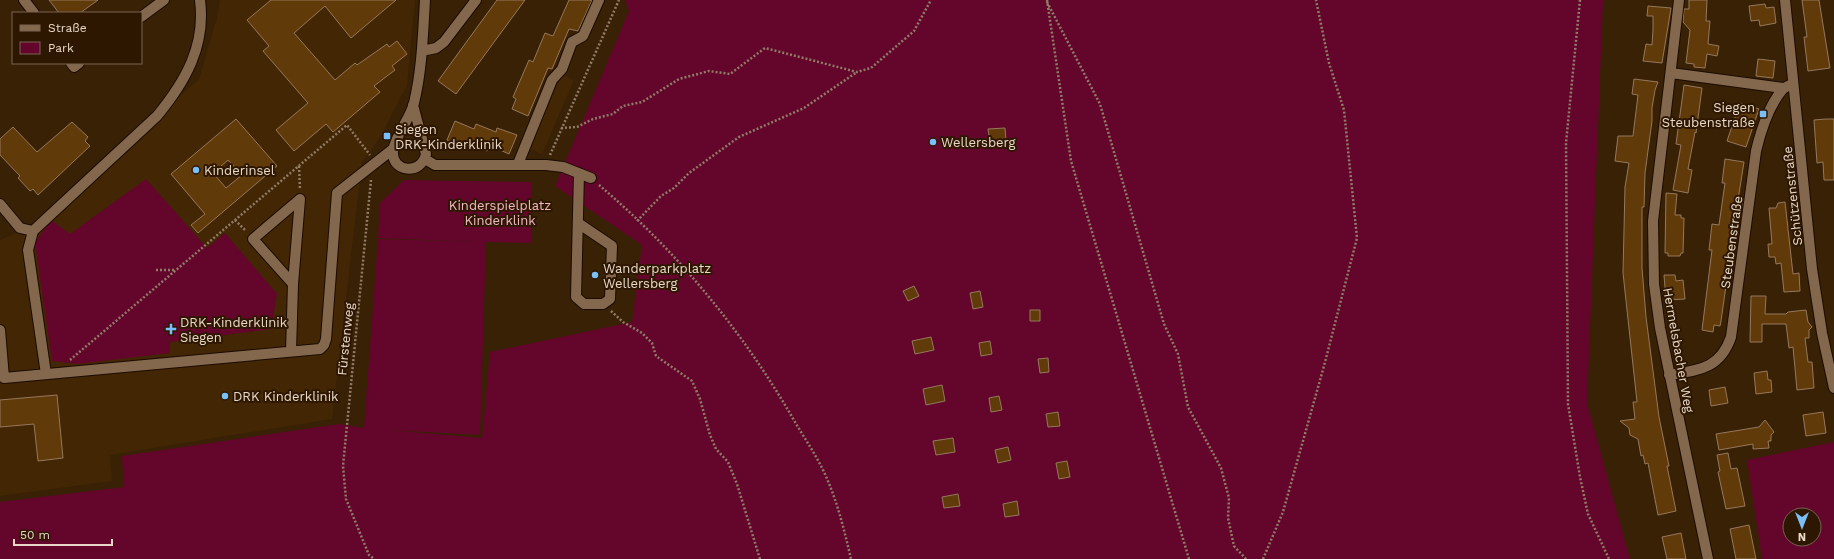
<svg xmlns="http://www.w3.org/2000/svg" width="1834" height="559" viewBox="0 0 1834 559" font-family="'Work Sans',sans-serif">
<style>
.built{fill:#432604}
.green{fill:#64062c;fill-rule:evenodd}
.building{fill:#613a0a;stroke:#95785d;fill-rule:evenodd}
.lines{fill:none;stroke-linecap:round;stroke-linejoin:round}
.minor-casing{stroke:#1c0b00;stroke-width:12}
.path{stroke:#907c67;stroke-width:2.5;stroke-dasharray:2 2;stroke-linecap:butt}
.minor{stroke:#83684d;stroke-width:10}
.poi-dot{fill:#7abff8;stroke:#2e1700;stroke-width:1.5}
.labels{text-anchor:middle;stroke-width:4;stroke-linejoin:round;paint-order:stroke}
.poi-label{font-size:13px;fill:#e8d8c9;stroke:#2e1700;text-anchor:start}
.street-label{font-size:13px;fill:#e8d8c9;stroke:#2e1700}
.park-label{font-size:13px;fill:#f0b8c4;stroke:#2e1700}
</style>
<rect width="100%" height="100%" fill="#392106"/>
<path class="built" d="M 220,0 L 415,0 L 407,85 L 381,136 L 362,162 L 332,419 L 110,455 L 112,481 L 0,496 L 0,240 L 38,224 L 199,79 L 217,18 Z
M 562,74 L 574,80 L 542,154 L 530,149 Z"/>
<path class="green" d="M 625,0 L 1603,0 L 1587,403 L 1630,559 L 0,559 L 0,502 L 124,487 L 122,456 L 339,424 L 364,428 L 378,239 L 480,242 L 378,238 L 380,203 L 404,180 L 532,182 L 531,243 L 486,242 L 480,435 L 388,430 L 482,438 L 490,352 L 632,322 L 642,245 L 555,186 L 629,11 Z
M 146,179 L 207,248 L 225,233 L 277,294 L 271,329 L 170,342 L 170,353 L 77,364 L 52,361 L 35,243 L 51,220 L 70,234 Z
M 1834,442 L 1834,559 L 1762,559 L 1747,460 ZM 1790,515 L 1814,515 L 1814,539 L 1790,539 Z"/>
<path class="building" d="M 49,0 L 98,0 L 80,13 L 59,13 Z
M 271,0 L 396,0 L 351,38 L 325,6 L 294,33 L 335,80 L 355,63 L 357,65 L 387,44 L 389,47 L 397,41 L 407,54 L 392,66 L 395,70 L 374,86 L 380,92 L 333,132 L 326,124 L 294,151 L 276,130 L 308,103 L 263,51 L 269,46 L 247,20 Z
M 497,0 L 525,0 L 456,94 L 438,81 Z
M 569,0 L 592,0 L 578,31 L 569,29 L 552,69 L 548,68 L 528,116 L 512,109 L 516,99 L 513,97 L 529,60 L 533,62 L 545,33 L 553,36 Z
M 1689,0 L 1707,0 L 1706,21 L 1710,21 L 1708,44 L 1719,46 L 1717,56 L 1707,54 L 1705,68 L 1694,67 L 1694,64 L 1686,63 L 1690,30 L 1683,22 L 1684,9 L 1689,9 Z
M 1802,0 L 1819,0 L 1830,68 L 1808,71 L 1804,37 L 1807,37 Z
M 1765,4 L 1766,8 L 1774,7 L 1776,23 L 1760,26 L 1759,20 L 1751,21 L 1749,6 Z
M 1648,6 L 1671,8 L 1662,63 L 1643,61 L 1646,44 L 1652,45 L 1653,30 L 1653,16 L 1647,16 Z
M 1758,59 L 1775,61 L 1773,78 L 1756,76 Z
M 1634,79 L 1658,82 L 1655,90 L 1652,108 L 1652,121 L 1645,173 L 1644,207 L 1642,207 L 1642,268 L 1646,317 L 1659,417 L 1669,466 L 1667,466 L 1676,511 L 1658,515 L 1648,463 L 1645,464 L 1643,455 L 1641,456 L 1638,439 L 1630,435 L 1629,428 L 1620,421 L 1635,419 L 1633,402 L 1637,402 L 1623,273 L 1625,187 L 1629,163 L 1615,161 L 1618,136 L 1633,136 L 1638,95 L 1632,94 Z
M 1684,85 L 1702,88 L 1696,133 L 1695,132 L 1688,169 L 1692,170 L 1688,193 L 1673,190 L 1681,145 L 1676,144 Z
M 1740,103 L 1759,109 L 1746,147 L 1727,141 Z
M 236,119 L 277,166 L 198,233 L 191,225 L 205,214 L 171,174 ZM 228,160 L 242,175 L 226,188 L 213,173 Z
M 1826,119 L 1834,119 L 1834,180 L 1824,180 L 1823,162 L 1817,163 L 1814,120 Z
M 455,121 L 474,129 L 476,124 L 496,132 L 497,128 L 517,135 L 509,154 L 489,145 L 487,151 L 468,143 L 466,148 L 447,140 Z
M 72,122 L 88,137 L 85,141 L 90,146 L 38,195 L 33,189 L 30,191 L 18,178 L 20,176 L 0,155 L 0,139 L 13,127 L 37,152 Z
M 1005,128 L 1006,141 L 990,142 L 988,129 Z
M 1725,159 L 1744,162 L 1738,200 L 1743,200 L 1742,206 L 1737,208 L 1721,321 L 1720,326 L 1714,325 L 1713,332 L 1702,330 L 1712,250 L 1709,250 L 1712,224 L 1719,225 L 1725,183 L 1722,183 Z
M 1666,193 L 1677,194 L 1675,215 L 1681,215 L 1681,218 L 1684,218 L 1683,253 L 1681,253 L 1680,256 L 1668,256 L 1668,253 L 1665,253 Z
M 1785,202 L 1793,274 L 1799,273 L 1800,291 L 1784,292 L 1781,263 L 1776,264 L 1775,257 L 1769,257 L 1768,244 L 1772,244 L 1769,208 L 1776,208 L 1778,203 Z
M 1664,275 L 1675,275 L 1676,281 L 1683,280 L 1685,299 L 1666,300 Z
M 914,286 L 919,296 L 908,301 L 903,291 Z
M 980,291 L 983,307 L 973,309 L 970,293 Z
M 1751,296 L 1766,296 L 1765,314 L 1786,314 L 1788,312 L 1806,310 L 1808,322 L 1812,327 L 1809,330 L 1809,338 L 1805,338 L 1808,362 L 1812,362 L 1814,388 L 1797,390 L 1793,347 L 1789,348 L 1786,324 L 1762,324 L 1762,342 L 1750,342 Z
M 1030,310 L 1040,310 L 1040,321 L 1030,321 Z
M 931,337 L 934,350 L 915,354 L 912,341 Z
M 990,341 L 992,354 L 981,356 L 979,343 Z
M 1048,358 L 1049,372 L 1040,373 L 1038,359 Z
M 1767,371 L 1768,380 L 1771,380 L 1772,392 L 1756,394 L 1754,373 Z
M 942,385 L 945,401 L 926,405 L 923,389 Z
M 1725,387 L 1728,403 L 1711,406 L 1709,390 Z
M 57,395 L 63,458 L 38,461 L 34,424 L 0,427 L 0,400 Z
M 999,396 L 1002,410 L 991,412 L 989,398 Z
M 1058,412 L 1060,426 L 1048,427 L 1046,414 Z
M 1823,412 L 1826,433 L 1806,436 L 1803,415 Z
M 1765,420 L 1774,432 L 1771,435 L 1771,441 L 1768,441 L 1769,448 L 1753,449 L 1753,444 L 1719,450 L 1716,434 L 1759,427 Z
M 953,438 L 955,452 L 936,455 L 933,441 Z
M 1008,447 L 1011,460 L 998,463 L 995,450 Z
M 1728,453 L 1731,469 L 1737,468 L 1745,506 L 1726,509 L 1718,472 L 1720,471 L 1717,455 Z
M 1067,461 L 1070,477 L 1059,479 L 1056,463 Z
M 958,494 L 960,506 L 944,508 L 942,497 Z
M 1017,501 L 1019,515 L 1005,517 L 1003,504 Z
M 1749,525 L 1756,559 L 1736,559 L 1730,529 Z
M 1681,533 L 1686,559 L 1667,559 L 1662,537 Z"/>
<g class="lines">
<g class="minor-casing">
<path id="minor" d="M 24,0 L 34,13
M 1679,0 L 1653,221 L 1654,284 L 1660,328 L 1708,559
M 1785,0 L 1812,269 L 1822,333 L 1834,388
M 141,17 L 164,0
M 422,51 L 436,48 L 444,42 L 476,0
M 71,63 L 74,67 L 79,63
M 1671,73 L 1783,88
M 413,105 L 426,154 C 421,176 391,172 393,151 C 395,136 410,119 414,103 C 422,70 423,34 425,0
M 425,159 L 435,165 L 546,165 L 563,167 L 591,178
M 518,164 L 552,80 L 562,69 L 572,42 L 583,36 L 599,0
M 0,204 L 20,228 L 33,231
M 578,223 L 612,246 L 610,299 L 603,304 L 584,304 L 576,297 L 579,173
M 0,330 L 4,378 L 320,349 L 324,345 L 326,339 L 337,193 L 393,149
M 291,351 L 293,284 L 300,199 L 253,239 L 293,284
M 46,374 L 28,250 L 33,231 L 157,116 C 185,82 206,46 200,0
M 1669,375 C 1699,370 1720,369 1731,337 L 1756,151 C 1761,130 1769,106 1782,90 C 1785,87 1790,85 1793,84"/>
</g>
<path class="path" d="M 1047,0 L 1071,161 L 1189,559
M 1580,0 L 1566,143 L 1568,404 L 1580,477 L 1588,514 L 1609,559
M 1047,2 L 1100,104 L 1164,324 L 1178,354 L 1188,407 L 1221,468 L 1229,498 L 1228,518 L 1234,546 L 1246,559
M 561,128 L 577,127 L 593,119 L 613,114 L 623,106 L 642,102 L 679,79 L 709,71 L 730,74 L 765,48 L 857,72 L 871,68 L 914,31 L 931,0
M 550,155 L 619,0
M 299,166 L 300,189
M 371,180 L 343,466 L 346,499 L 369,555 L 374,559
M 599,185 C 678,252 744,333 795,422 C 805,439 816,455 824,472 C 837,500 844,529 851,559
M 235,220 L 246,231
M 637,221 L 661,196 L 674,188 L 689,173 L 739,137 L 804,108 L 857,72
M 156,270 L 175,270
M 611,311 L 623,322 L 642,333 L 652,343 L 656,356 L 692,381 L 700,399 L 710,435 L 716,449 L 728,462 L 737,484 L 760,559
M 70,360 L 347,125 L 370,155
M 1263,559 L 1283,512 L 1324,366 L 1357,238 L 1344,110 L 1329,63 L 1316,0"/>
<use href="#minor" class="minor"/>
</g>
<g class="poi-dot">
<rect x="1759" y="110" width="8" height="8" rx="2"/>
<rect x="383" y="132" width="8" height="8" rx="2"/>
<circle cx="933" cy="142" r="4"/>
<circle cx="196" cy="170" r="4"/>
<circle cx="595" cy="275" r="4"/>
<path d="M169 323h4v4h4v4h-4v4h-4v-4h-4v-4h4z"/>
<circle cx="225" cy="396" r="4"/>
</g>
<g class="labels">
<g class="poi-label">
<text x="1755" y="112" text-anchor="end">Siegen<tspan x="1755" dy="15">Steubenstraße</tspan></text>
<text x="395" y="134">Siegen<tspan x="395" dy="15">DRK-Kinderklinik</tspan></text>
<text x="941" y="147">Wellersberg</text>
<text x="204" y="175">Kinderinsel</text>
<text x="603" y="273">Wanderparkplatz<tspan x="603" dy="15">Wellersberg</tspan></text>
<text x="180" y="327">DRK-Kinderklinik<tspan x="180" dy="15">Siegen</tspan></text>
<text x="233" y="401">DRK Kinderklinik</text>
</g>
<g class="street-label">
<text transform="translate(1792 196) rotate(-96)" y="5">Schützenstraße</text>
<text transform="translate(1731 242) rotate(-82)" y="5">Steubenstraße</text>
<text transform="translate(345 339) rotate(-84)" y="5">Fürstenweg</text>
<text transform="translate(1679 350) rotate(80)" y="5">Hermelsbacher Weg</text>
</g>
<g class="park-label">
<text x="500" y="210">Kinderspielplatz<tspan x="500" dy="15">Kinderklink</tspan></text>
</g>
</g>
<rect x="12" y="12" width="130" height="52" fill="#2e1700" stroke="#786450"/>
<rect x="20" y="25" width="20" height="6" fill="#83684d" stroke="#786450"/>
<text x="48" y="32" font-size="12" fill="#e8d8c9">Straße</text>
<rect x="20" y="42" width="20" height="12" fill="#64062c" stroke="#786450"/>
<text x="48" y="52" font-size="12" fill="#e8d8c9">Park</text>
<g transform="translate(1802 527) rotate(180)"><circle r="19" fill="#2e1700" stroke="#786450"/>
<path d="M0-3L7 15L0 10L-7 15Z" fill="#7abff8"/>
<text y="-6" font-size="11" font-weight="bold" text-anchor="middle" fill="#e8d8c9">N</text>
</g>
<path d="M14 539v6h98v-6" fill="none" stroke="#e8d8c9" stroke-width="2"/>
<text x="20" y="539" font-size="12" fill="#e8d8c9" stroke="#2e1700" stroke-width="3" paint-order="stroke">50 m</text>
</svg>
